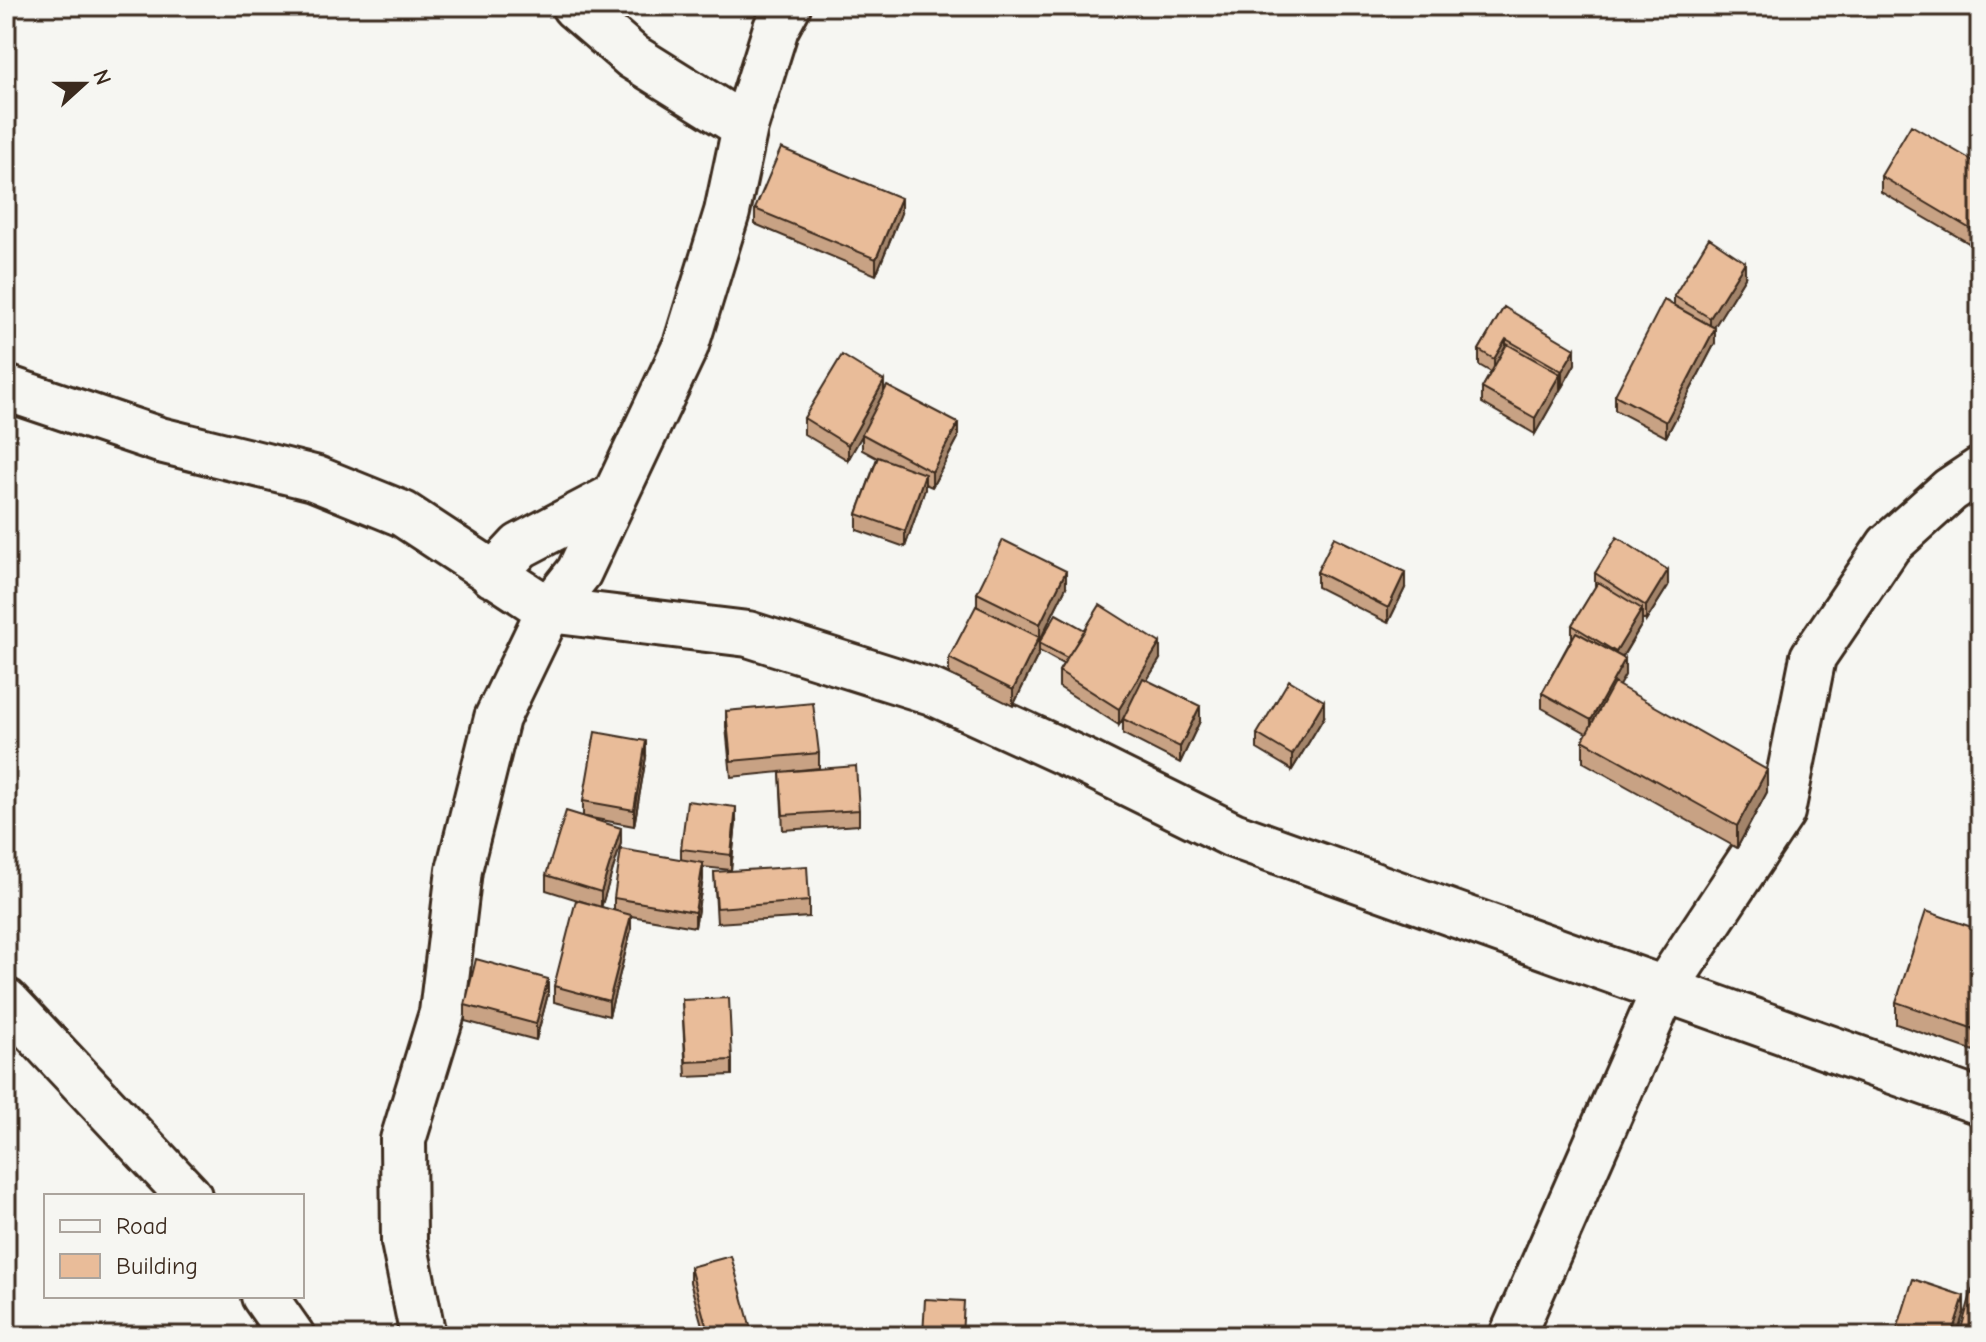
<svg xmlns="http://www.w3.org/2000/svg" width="1986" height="1342" viewBox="0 0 1986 1342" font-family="'Comic Neue',sans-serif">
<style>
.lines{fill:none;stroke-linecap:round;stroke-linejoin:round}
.minor-casing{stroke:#3b2a1e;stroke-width:50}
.minor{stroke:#f6f6f2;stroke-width:44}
.wall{fill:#c8a284;stroke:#3b2a1e;stroke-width:2}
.shaded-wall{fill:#a3846b;stroke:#3b2a1e;stroke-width:2}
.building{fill:#e9bc99;stroke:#3b2a1e;stroke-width:2}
</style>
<rect width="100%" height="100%" fill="#f6f6f2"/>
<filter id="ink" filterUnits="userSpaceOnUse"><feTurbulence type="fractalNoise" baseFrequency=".0125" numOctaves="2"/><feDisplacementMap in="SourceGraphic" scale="16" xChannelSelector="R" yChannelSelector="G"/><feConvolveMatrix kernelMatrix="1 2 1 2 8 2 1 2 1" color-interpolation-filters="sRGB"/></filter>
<g filter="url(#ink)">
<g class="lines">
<g class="minor-casing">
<path id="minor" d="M 574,6 L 633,57 L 745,127
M 6,388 L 160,440 L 314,478 L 403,514 L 549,610 L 748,634 L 932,692 L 1085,762 L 1233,835 L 1980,1102
M 493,575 L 520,546 L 611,498
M 6,1001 L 189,1196
M 264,1296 L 292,1336
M 423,1336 L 404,1242 L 403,1140 L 442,1013 L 459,870 L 497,718 L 549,610 L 579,572 L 686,345 L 727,212 L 745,127 L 776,28 L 788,6
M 1512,1336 L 1664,990 L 1782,812 L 1813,657 L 1889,545 L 1950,490 L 1980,470"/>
</g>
<use href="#minor" class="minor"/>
</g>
<path class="wall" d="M 1980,165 L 1980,247 L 1979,249 L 1881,192 L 1881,176 Z
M 755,209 L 901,213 L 876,275 L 755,224 Z
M 1745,277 L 1714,327 L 1715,343 L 1666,437 L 1615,410 L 1615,395 L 1674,306 L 1674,296 Z
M 1504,307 L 1575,364 L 1562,387 L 1560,386 L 1560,390 L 1535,434 L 1482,403 L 1482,388 L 1491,372 L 1479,365 L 1479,350 Z
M 804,418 L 958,438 L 932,487 L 925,484 L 925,489 L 905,547 L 857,530 L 857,514 L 877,458 L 862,450 L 862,435 L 848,460 L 804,434 Z
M 1317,572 L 1405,588 L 1388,623 L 1317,587 Z
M 1595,573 L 1668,586 L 1646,621 L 1642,618 L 1642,624 L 1622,658 L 1625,675 L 1618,686 L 1767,792 L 1737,848 L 1583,762 L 1583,740 L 1586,733 L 1542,708 L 1542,693 L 1572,638 L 1572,625 L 1595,588 Z
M 1066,587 L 1040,640 L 1039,639 L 1039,653 L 1013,706 L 949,674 L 949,658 L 977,606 L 977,593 Z
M 1085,630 L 1160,659 L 1147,680 L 1200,721 L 1180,763 L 1123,734 L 1123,719 L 1126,714 L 1119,725 L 1059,687 L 1059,671 L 1063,664 L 1039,651 L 1039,643 Z
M 726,711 L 819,753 L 819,768 L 791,771 L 859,810 L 859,825 L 783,830 L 780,772 L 731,777 L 726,727 Z
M 1324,717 L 1292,770 L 1257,749 L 1257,734 Z
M 646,757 L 634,826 L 586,817 L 621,843 L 601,907 L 614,911 L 614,898 L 681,860 L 681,849 L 736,822 L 731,870 L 703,867 L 703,879 L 695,927 L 631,916 L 631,930 L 609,1016 L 554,1002 L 554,986 L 594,905 L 546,890 L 546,875 L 583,816 L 583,801 Z
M 714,872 L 809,901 L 809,917 L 717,923 Z
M 1980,930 L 1980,1053 L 1896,1024 L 1896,1002 Z
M 548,994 L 536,1040 L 465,1021 L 465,1005 Z
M 682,1000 L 732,1060 L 732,1075 L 686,1077 Z
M 690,1267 L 753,1336 L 705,1336 L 690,1282 Z"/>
<path class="shaded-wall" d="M 901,198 L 901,213 L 876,275 L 876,259 Z
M 1745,262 L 1745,277 L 1710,334 L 1710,318 Z
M 1715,328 L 1715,343 L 1666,437 L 1666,422 Z
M 1506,339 L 1506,354 L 1494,374 L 1494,359 Z
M 1575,349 L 1575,364 L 1562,387 L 1562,371 Z
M 1560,374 L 1560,390 L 1535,434 L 1535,418 Z
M 884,381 L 884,397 L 848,460 L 848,445 Z
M 958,423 L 958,438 L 932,487 L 932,472 Z
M 925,474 L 925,489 L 905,547 L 905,531 Z
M 1668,570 L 1668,586 L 1646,621 L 1646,606 Z
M 1066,571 L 1066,587 L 1040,640 L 1040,624 Z
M 1405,572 L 1405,588 L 1388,623 L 1388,608 Z
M 1642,609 L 1642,624 L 1616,667 L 1616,652 Z
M 1039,637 L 1039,653 L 1013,706 L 1013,690 Z
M 1160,643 L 1160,659 L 1119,725 L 1119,709 Z
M 1625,659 L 1625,675 L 1591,736 L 1591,720 Z
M 1324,701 L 1324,717 L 1292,770 L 1292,755 Z
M 1200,706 L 1200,721 L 1180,763 L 1180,747 Z
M 646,741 L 646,757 L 634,826 L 634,810 Z
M 1767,770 L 1767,792 L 1737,848 L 1737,826 Z
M 736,807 L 736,822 L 731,870 L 731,855 Z
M 621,828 L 621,843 L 601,908 L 601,892 Z
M 703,863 L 703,879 L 695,927 L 695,912 Z
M 631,915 L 631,930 L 609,1016 L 609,1001 Z
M 548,979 L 548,994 L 536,1040 L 536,1024 Z
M 1964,1296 L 1964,1312 L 1956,1336 L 1951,1336 Z"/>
<path class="building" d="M 1911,125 L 1980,165 L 1980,231 L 1979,234 L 1881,176 Z
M 781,148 L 901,198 L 876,259 L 755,209 Z
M 1709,238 L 1745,262 L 1710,318 L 1674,296 Z
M 1664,300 L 1715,328 L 1666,422 L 1615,395 Z
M 1504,307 L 1575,349 L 1562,371 L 1506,339 L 1494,359 L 1479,350 Z
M 1507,344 L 1560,374 L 1535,418 L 1482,388 Z
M 842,355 L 884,381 L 848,445 L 804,418 Z
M 887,386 L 958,423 L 932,472 L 862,434 Z
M 878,457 L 925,474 L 905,531 L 857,514 Z
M 1334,537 L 1405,572 L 1388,608 L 1317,572 Z
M 1617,537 L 1668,570 L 1646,606 L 1595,573 Z
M 1003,540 L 1066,571 L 1040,624 L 977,593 Z
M 1598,582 L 1642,609 L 1616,652 L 1572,625 Z
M 1100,605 L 1160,643 L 1119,709 L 1059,671 Z
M 976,606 L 1039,637 L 1013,690 L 949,658 Z
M 1056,614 L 1085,630 L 1067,658 L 1039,643 Z
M 1576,632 L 1625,659 L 1591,720 L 1542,693 Z
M 1143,678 L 1200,706 L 1180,747 L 1123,719 Z
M 1289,680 L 1324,701 L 1292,755 L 1257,734 Z
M 1614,683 L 1767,770 L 1737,826 L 1583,740 Z
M 813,703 L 819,753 L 731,761 L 726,711 Z
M 595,732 L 646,741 L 634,810 L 583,801 Z
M 856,766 L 859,810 L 783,815 L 780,772 Z
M 687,801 L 736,807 L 731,855 L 681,849 Z
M 566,811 L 621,828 L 601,892 L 546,875 Z
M 621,849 L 703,863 L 695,912 L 614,898 Z
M 807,866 L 809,901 L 717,908 L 714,872 Z
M 576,900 L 631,915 L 609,1001 L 554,986 Z
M 1926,911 L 1980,930 L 1980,1031 L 1896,1002 Z
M 476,959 L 548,979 L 536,1024 L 465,1005 Z
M 729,998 L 732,1060 L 686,1062 L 682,1000 Z
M 731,1256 L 753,1336 L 709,1336 L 690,1267 Z
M 1980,1263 L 1980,1336 L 1959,1336 Z
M 1913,1279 L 1964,1296 L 1951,1336 L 1895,1336 Z
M 925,1299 L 964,1301 L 962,1336 L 923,1336 Z"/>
</g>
<rect width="1986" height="1342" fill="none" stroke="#f6f6f2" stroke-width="32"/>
<rect x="16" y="16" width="1954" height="1310" fill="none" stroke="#3b2a1e" stroke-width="3" filter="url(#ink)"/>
<rect x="44" y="1194" width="260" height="104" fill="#f6f6f2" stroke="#aba49d" stroke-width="2"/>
<rect x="60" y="1220" width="40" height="12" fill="#f6f6f2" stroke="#aba49d" stroke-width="2"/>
<text x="116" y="1234" font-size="24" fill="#3b2a1e">Road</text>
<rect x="60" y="1254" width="40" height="24" fill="#e9bc99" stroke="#aba49d" stroke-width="2"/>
<text x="116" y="1274" font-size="24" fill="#3b2a1e">Building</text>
<g transform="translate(84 84) rotate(69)" stroke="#f6f6f2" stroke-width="6" paint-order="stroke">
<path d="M0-6L14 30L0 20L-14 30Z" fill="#3b2a1e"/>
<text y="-12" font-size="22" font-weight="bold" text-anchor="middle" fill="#3b2a1e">N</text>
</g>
</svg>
